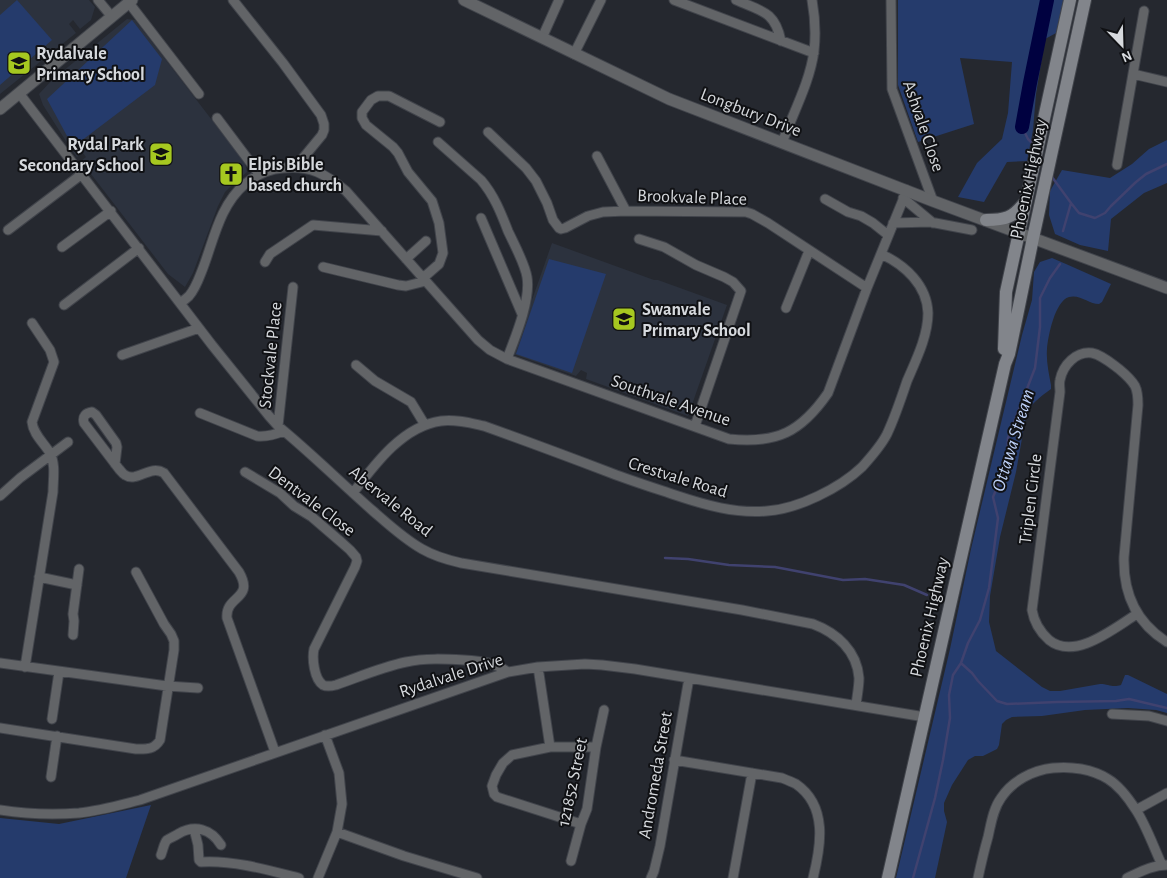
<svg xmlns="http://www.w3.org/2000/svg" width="1167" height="878" viewBox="0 0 1167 878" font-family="'Alegreya Sans',sans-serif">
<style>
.built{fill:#2c323e}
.green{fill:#253b6c}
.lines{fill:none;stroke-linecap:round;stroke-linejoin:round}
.stream{stroke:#40426f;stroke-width:2.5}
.river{stroke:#000140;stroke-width:14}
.minor-casing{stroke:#41444b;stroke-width:11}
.tertiary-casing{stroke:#41444b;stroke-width:13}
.secondary-casing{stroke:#41444b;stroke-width:14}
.minor{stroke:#626467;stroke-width:9}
.tertiary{stroke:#626467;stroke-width:11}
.secondary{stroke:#82858b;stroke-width:12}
.labels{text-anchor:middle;stroke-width:4;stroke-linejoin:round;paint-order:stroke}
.poi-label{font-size:18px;font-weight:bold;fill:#d6d9dd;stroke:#101114;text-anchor:start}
.street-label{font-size:18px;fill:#d6d9dd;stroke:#101114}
.water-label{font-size:19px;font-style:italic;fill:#bdd0f7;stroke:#101114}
</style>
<rect width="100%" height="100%" fill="#25282f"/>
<path class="built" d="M 0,0 L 89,0 L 95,7 L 91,20 L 80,29 L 73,20 L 69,24 L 76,33 L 0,94 Z
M 127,19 L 135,20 L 245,163 L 247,172 L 232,185 L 225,192 L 218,206 L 193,273 L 185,287 L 168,274 L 81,161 L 86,157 L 83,153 L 77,157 L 71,149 L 43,105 L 39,94 L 52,80 Z
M 552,243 L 654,280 L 658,280 L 727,305 L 688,416 L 586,379 L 587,373 L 581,370 L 576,376 L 513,354 Z"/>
<path class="green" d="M 17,0 L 52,40 L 0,85 L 0,15 Z
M 898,0 L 1064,0 L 1058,32 L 1045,39 L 1036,94 L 1033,130 L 1027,161 L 1007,162 L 984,202 L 958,197 L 977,163 L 1002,139 L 1008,113 L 1012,62 L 960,58 L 974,124 L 918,142 L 898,85 Z
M 132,20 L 162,59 L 155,85 L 73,147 L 47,99 Z
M 1167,140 L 1167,183 L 1144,193 L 1111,219 L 1108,251 L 1080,245 L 1055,234 L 1049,215 L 1050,191 L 1062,170 L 1110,178 L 1132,164 L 1149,149 Z
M 1052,258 L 1066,264 L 1111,284 L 1102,302 L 1099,304 C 1089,304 1080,294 1069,297 C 1055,301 1048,336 1047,349 C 1046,361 1049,374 1051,385 L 1051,389 C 1040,397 1031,403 1026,416 L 1016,472 L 1000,537 L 990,596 L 989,622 L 996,651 L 1042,687 L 1050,691 L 1060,691 L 1100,684 C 1109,684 1112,688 1121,685 L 1125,675 L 1128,675 L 1167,694 L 1167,713 L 1156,710 L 1128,708 L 1085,710 L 1042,716 L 1012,717 L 1006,720 L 1002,724 L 999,745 L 997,749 L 983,756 L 975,756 L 968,760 L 952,785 L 944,803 L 944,811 L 947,822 L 935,878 L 896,878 L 950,649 L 971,549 L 1022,335 L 1032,300 L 1034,272 L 1040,262 Z
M 549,259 L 606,274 L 572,373 L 516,354 Z
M 151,805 L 126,878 L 0,878 L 0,818 L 59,824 Z"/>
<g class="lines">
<path class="stream" d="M 1022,127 L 1028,139 L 1033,144
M 1052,177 L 1071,203 L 1063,231
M 1071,203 L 1079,213 L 1095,218 L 1105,213 L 1111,206 L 1136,182 L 1146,174 L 1167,164
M 665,558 L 688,559 L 729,565 L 775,567 L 843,580 L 865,579 L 904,585 L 927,595
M 962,664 L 972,673 L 978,681 L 997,701 L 1007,704 L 1057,702 L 1116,701 L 1129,699 L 1167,708
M 913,878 L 935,798 L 943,760 L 950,718 L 949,695 L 953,675 L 961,663 L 968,643 L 980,620 L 989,588 L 998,518 L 993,497 L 1007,463 L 1008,438 L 1035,368 L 1040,327 L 1040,298 L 1050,278 L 1060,264"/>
<path class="river" d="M 1022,127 L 1030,83 L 1047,0"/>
<g class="minor-casing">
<path id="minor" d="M 98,0 L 112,17
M 233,0 L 283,63 L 321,115 L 324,124 L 324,130 L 322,135 L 303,158 L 298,167
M 674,0 L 814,53
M 736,0 C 761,11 775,11 781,41
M 891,0 L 892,89 L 933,201
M 129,3 L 199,94
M 542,38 L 559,0
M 574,54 L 601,0
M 1133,74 L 1167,82
M 19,93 L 212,345 L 269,416 L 278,426 C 311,453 341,483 373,511 C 388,524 404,539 422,549 C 434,556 448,560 461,563 L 742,610 L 813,624 C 837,633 857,651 859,678 C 859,687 857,696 856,705
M 217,118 L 259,174
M 488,132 L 526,168 L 536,181 L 547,203 L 553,220 L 559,228 L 561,229 L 565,228 L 588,216 L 603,212 L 626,211 L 746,212 L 752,214 L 768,223 L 867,288
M 438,142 L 481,180 C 494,195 501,213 508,231 C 514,244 525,264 527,277 C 531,300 515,338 507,359
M 782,143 C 793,113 810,82 814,51 C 816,34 815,17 812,0
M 597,156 L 626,211
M 1117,165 L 1144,11
M 903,198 L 933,223
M 825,199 L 848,212 L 861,216 L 873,223 L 888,235
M 481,218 L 522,314
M 893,223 L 930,222 L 972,230
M 8,230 L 82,174
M 639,239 L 664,247 L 696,265 L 724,277 L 733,282 L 741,291 L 695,426
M 62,247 L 111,211
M 406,259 L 426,241
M 265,262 L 270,254 L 313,225 L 382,231
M 323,267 L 398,285 L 406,286 L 426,281
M 423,278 L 439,264 L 443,253 L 439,223 L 432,201 L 408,172 L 398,153 L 393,147 L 366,125 L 362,118 L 362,112 L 371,100 L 378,96 L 389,96 L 440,122
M 180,303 C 183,301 187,298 189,296 C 196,288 199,278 203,268 C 214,239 220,205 245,184 C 256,175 269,169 283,168 C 310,165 326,174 346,191 L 478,340 L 490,350 L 507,359 L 729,439 C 777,444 801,432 828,393 L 867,288 L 907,190
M 64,305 L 139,248
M 786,308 L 809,251
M 122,355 L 199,328
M 356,365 L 375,381 L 411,402 L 425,425
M 200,413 L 257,436 C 267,437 274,435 284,431
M 278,426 L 293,287
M 115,464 L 117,447 L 116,443 L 96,415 L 92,412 C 86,413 82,416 84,423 L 119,469 C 121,471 123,474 125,475 C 137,483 150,464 164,473 L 239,572 C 255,600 225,595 227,618 L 275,752
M 245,472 L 280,493 L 294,506 L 312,517 L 341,542 L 350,550 L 356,557 L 357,561 L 355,567 L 314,649 C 312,658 314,679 323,685 C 327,687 332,686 336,685 C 359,677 382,667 406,662 C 425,658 445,659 464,660 C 482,661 493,662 508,672
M 353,493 C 375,464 403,426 441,421 C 455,419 470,423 484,426 C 526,441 569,457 611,473 C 632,481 654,488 675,495 C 705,505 736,514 767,511 C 798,509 840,488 862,467 C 871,457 881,446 887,434 C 895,417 901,399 907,381 C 916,360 928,336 928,313 C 927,285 905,265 881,254
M 0,496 L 20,478 L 68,442
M 39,577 L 77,585
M 1137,614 C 1114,628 1075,661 1049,640 C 1039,631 1034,622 1032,610 L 1060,392 C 1060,388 1059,384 1060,380 C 1063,365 1076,351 1092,353 C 1102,355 1111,363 1119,369 C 1125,374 1131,379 1135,386 C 1138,392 1138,398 1138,405 L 1124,557 C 1123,593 1135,622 1167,642
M 73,635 L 74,621 L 73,614 L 79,569
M 0,663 L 167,686 L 198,688
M 25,667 L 53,492 C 53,479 56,465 50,453 C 44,443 33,434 32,422 L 54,362 L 50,350 L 32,323
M 538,667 L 550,747
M 1112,714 L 1149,716 L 1167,721
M 52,719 L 59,672
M 0,728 L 136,749 C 146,749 154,750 160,740 L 174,650 L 174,641 L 171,634 L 164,624 L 136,572
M 674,760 L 782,778 C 787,780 792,782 796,784 C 828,806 821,846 813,878
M 51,777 L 57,736
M 0,810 C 26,814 52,815 79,813 C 99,811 120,805 140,800 L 508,672 L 538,667 L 585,664 L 602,665 L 635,669 L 925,717
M 1136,810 L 1167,793
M 581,824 L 497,797 L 494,794 L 492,786 L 496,775 L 503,763 L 512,755 L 550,747 L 596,747
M 194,829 L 198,845 L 199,860 L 201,862 C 233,860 268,870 299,878
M 337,832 L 404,856 L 477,878
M 161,855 C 163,850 164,843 167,840 C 170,838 175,836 178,834 C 195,824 211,829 221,845
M 571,861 L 581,824 L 587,809 L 596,747 L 604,710
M 318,878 L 337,832 L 342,804 L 339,773 L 325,735
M 651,878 L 654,871 L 660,846 L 689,678
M 733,878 L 752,773
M 978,878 C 981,864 984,851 988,837 C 991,824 993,809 1001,798 C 1012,781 1033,770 1053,768 C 1071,766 1092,769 1108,779 C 1118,785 1129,799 1136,810 C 1146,825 1154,848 1162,865
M 1127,878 C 1140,872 1152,865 1167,865"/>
</g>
<g class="tertiary-casing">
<path id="tertiary" d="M 464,0 L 669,99 L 933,201 L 1167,288
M 0,109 L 132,0"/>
</g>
<g class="secondary-casing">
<path id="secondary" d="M 986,220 C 1005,220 1013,218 1025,202
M 1004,349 L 1006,292 L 1070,0
M 888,878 L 1005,364 L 1009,354 L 1012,340 L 1033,238 L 1085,0"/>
</g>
<use href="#minor" class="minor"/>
<use href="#tertiary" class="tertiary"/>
<use href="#secondary" class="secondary"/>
</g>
<defs>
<g id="school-square" transform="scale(1.25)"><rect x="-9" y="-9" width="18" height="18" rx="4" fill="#a6c820" stroke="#101114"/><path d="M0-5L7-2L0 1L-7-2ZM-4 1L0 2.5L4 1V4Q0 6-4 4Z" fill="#111"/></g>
<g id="church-square" transform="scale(1.25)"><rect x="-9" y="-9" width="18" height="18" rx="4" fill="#a6c820" stroke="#101114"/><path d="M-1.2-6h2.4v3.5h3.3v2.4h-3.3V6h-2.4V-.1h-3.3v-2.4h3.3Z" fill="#111"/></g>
</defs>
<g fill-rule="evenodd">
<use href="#school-square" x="19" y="63"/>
<use href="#school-square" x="161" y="154"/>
<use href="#church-square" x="231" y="174"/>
<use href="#school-square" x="624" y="319"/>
</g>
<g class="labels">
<g class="poi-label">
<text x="36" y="59">Rydalvale<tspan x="36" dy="21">Primary School</tspan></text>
<text x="144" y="150" text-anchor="end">Rydal Park<tspan x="144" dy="21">Secondary School</tspan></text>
<text x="248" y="170">Elpis Bible<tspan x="248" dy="21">based church</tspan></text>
<text x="642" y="315">Swanvale<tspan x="642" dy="21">Primary School</tspan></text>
</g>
<g class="street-label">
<text transform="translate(751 112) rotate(21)" y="6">Longbury Drive</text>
<text transform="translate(924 126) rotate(71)" y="6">Ashvale Close</text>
<text transform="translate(1028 179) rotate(-78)" y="6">Phoenix Highway</text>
<text transform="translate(692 197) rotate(2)" y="6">Brookvale Place</text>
<text transform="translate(270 355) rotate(-84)" y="6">Stockvale Place</text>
<text transform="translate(671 400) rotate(19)" y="6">Southvale Avenue</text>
<text transform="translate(678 477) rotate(17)" y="6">Crestvale Road</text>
<text transform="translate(1030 499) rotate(-83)" y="6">Triplen Circle</text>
<text transform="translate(312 501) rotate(37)" y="6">Dentvale Close</text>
<text transform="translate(391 501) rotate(39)" y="6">Abervale Road</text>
<text transform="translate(929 617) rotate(-77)" y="6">Phoenix Highway</text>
<text transform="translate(451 675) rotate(-18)" y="6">Rydalvale Drive</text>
<text transform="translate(655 775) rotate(-80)" y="6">Andromeda Street</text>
<text transform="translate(572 782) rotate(-78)" y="6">121852 Street</text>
</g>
<g class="water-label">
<text transform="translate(1012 440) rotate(-73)" y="7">Ottawa Stream</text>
</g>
</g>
<g transform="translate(1122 45) rotate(157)" stroke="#101114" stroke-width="4" paint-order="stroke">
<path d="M0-4L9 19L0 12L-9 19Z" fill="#d6d9dd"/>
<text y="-8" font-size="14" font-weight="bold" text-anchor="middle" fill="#d6d9dd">N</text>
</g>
</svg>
